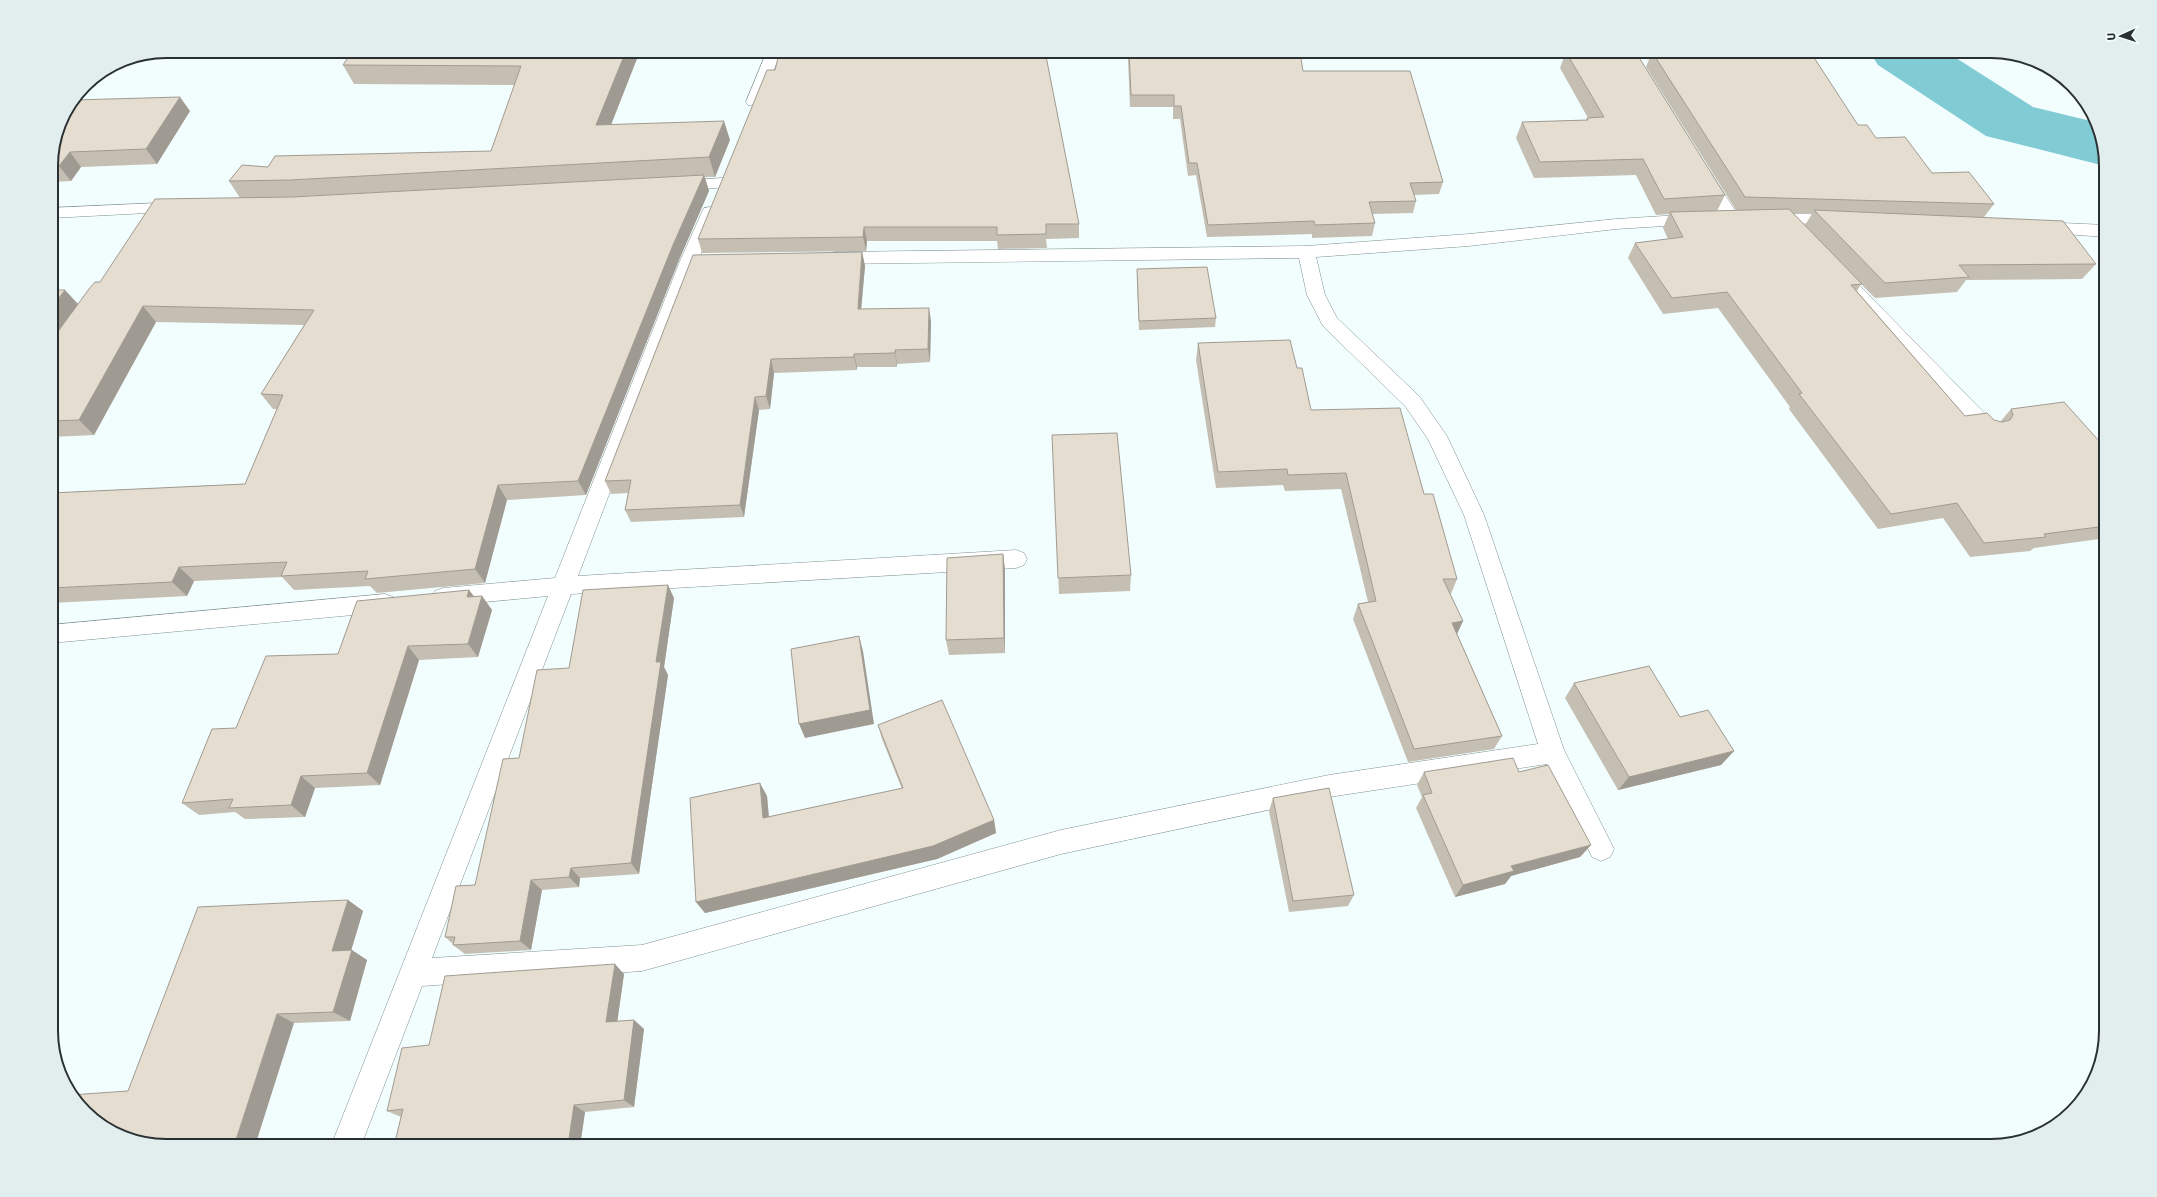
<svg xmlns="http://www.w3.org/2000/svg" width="2157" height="1197" viewBox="0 0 2157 1197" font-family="Jost,sans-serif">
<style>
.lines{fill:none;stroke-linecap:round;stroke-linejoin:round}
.river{fill:#80cbd4;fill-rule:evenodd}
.minor-casing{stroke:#7e8f90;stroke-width:1}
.minor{fill:#fff;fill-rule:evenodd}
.wall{fill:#c5bfb3;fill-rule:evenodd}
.shaded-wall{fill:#a09b92}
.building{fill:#e5ded0;stroke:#a09b92}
.rim{fill:none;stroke:#2a3031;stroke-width:2}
</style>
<rect width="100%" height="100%" fill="#f2fdfe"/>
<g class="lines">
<path class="river" d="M 1869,51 L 1945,51 L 2033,107 L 2095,122 L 2106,163 L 2101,165 L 1986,136 L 1878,65 Z"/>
<g class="minor-casing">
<path id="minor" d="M 767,51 L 781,51 L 762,102 L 760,105 L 748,105 L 746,102 Z
M 1009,51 L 1164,51 L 1166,54 L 1164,57 L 1159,58 L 1015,57 L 1010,56 L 1008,53 Z
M 1706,173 L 1712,174 L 1714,178 L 1740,218 L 1737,222 L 1731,223 L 1725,222 L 1722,218 L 1698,178 L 1700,174 Z
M 722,178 L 728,179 L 730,183 L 728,187 L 677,191 L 671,190 L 669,186 L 671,182 L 677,181 Z
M 180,202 L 186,203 L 188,207 L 186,211 L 51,218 L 51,208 Z
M 710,207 L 716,208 L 718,212 L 698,261 L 578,576 L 1016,550 L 1024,553 L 1027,559 L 1024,565 L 1016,568 L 571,594 L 432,958 L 642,945 L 1061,830 L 1329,775 L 1538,744 L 1464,515 L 1428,439 L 1405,406 L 1323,326 L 1307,295 L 1299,258 L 834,264 L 828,262 L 825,258 L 828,254 L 834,252 L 1306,246 L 1469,234 L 1616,219 L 1696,214 L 1702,215 L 1705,219 L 1702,223 L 1696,224 L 1616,229 L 1469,246 L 1316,257 L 1325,295 L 1337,318 L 1419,396 L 1447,436 L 1484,515 L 1564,750 L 1614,849 L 1610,857 L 1601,861 L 1592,857 L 1547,764 L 1329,797 L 1061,854 L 642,971 L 422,986 L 361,1146 L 331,1146 L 548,596 L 443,606 L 435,603 L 432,597 L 435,591 L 443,588 L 555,578 L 680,261 L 702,212 L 704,208 Z
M 1769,213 L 1838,215 L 1844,216 L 1847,220 L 1844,224 L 1838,225 L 1763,222 L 1760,218 L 1763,214 Z
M 2041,222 L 2106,225 L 2106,237 L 2035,232 L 2032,228 L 2035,224 Z
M 1854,284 L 1860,286 L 1995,424 L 1998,429 L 1995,434 L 1988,436 L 1981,434 L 1848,294 L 1845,290 L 1848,286 Z
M 385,594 L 393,597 L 396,603 L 393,609 L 385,612 L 51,643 L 51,625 Z"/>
</g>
<use href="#minor" class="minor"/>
</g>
<path class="wall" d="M 640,51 L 611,125 L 730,140 L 715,177 L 705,177 L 709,191 L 679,260 L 586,495 L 507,500 L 485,583 L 377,593 L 370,586 L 294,590 L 282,577 L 194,581 L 187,596 L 51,603 L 51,493 L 245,484 L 277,409 L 273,409 L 261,394 L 304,325 L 156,322 L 94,435 L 51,437 L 51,290 L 78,304 L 240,198 L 229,181 L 268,167 L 491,151 L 515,85 L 354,84 L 343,65 Z
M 1129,51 L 1253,52 L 1303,71 L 1443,182 L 1439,194 L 1414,195 L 1416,201 L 1413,213 L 1372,214 L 1375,223 L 1372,236 L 1312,238 L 1312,234 L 1207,237 L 1196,175 L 1188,176 L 1180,119 L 1173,119 L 1173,107 L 1130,107 L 1128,59 Z
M 1670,51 L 1731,51 L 1731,54 L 1858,125 L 1876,138 L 1932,173 L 1994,204 L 1984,217 L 2096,264 L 2082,279 L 1966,280 L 1957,292 L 1875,298 L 1861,284 L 1857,291 L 1965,416 L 1994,420 L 2000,422 L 2011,409 L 2100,442 L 2106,441 L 2106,538 L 2034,548 L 2030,551 L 1970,557 L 1943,518 L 1878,529 L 1789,409 L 1790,407 L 1718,308 L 1663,314 L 1628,258 L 1635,243 L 1668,239 L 1663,228 L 1669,214 L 1656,215 L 1636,175 L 1534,178 L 1516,138 L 1522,122 L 1586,120 L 1587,118 L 1588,118 L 1560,68 L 1566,52 L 1725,195 L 1717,211 L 1736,210 L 1646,67 L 1652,52 L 1670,52 ZM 1793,213 L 1812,214 L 1805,225 Z
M 791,54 L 1079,224 L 1079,238 L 1046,239 L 1047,248 L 998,249 L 997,241 L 867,241 L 866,251 L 702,253 L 698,239 L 775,70 Z
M 190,111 L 157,164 L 81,167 L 71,181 L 51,182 L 51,159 L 60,122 Z
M 862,252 L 865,266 L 861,309 L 931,321 L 930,362 L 897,364 L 897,367 L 857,367 L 857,370 L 774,373 L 770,409 L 759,410 L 744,517 L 631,522 L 625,510 L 628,493 L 611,494 L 605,481 Z
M 1137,269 L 1216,318 L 1215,327 L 1139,330 L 1137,278 Z
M 1198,343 L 1297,368 L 1311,410 L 1424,494 L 1457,579 L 1451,594 L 1450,594 L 1463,621 L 1457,634 L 1502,736 L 1494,749 L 1408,762 L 1353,619 L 1358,604 L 1368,602 L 1341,489 L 1285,491 L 1283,485 L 1216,488 L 1196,360 Z
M 1053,452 L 1131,575 L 1130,591 L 1059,594 Z
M 1003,554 L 1005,570 L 1005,653 L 949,655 L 946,640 Z
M 469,590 L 474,596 L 482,596 L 492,610 L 478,657 L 419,660 L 380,785 L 315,788 L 305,817 L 245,819 L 235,812 L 199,815 L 182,803 L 236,728 L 338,654 Z
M 674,598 L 664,667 L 668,675 L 639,874 L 580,878 L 579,887 L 542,890 L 531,950 L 465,954 L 453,945 L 453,944 L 445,937 L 475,885 L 519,758 L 569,668 Z
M 1574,683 L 1680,717 L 1734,751 L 1721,765 L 1618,790 L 1565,698 Z
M 878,725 L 994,820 L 996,833 L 937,859 L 705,913 L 696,902 L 767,796 L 769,817 L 902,789 L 882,739 Z
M 1424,772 L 1519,772 L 1591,845 L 1580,857 L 1511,876 L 1505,884 L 1455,897 L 1416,808 L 1422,797 L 1417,785 Z
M 1273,798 L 1354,895 L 1348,906 L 1289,912 L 1269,811 Z
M 348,900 L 363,911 L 351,950 L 367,960 L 350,1021 L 294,1023 L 128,1091 Z
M 624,974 L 617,1022 L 634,1020 L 644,1029 L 634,1107 L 585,1112 L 580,1146 L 394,1146 L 401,1117 L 387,1111 L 429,1045 Z"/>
<path class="shaded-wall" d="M 626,51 L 640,51 L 603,145 L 596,125 Z
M 180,97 L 190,111 L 157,164 L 146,149 Z
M 724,121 L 730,140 L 715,177 L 709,157 Z
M 70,152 L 81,167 L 71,181 L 59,166 Z
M 704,175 L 709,191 L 679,260 L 586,495 L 578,481 L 673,245 Z
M 864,227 L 867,241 L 866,251 L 863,237 Z
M 862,252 L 865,266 L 860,322 L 858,309 Z
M 65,290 L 79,305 L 51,343 L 51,308 Z
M 143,306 L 156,322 L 94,435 L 79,420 Z
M 929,308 L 931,321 L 930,362 L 928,349 Z
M 895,350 L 897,364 L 897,367 L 895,353 Z
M 854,354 L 857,367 L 857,370 L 854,357 Z
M 771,359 L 774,373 L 770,409 L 766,396 Z
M 755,397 L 759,410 L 744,517 L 740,505 Z
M 498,485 L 507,500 L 485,583 L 475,569 Z
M 1003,554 L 1005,570 L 1005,653 L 1004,638 Z
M 179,567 L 194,581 L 187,596 L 172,582 Z
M 668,585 L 674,598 L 664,667 L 668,675 L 639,874 L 631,863 L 656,662 Z
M 469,590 L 479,604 L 467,597 Z
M 482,596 L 492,610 L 478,657 L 468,644 Z
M 1463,621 L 1456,636 L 1452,623 Z
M 859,636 L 863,651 L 874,724 L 805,738 L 799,724 Z
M 408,646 L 419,660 L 380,785 L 367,773 Z
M 1734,751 L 1721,765 L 1618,790 L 1629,777 Z
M 301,776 L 315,788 L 305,817 L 291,805 Z
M 760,783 L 767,796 L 770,831 L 763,818 Z
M 994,820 L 996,833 L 937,859 L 705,913 L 696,902 Z
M 1591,845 L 1580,857 L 1511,876 L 1505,884 L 1455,897 L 1463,885 L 1511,866 Z
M 571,868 L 580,878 L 579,887 L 569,877 Z
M 531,880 L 542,890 L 531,950 L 520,941 Z
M 348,900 L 363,911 L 348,961 L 332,951 Z
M 352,950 L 367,960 L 350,1021 L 333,1012 Z
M 615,964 L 624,974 L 616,1031 L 606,1022 Z
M 277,1014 L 294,1023 L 255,1146 L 234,1146 Z
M 634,1020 L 644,1029 L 634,1107 L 624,1100 Z
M 574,1105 L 585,1112 L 580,1146 L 568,1146 Z"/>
<path class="building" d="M 352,51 L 626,51 L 596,125 L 724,121 L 709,157 L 290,180 L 229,181 L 242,165 L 268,167 L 275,156 L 491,151 L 521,66 L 343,65 Z
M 791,51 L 1045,51 L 1079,224 L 1046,224 L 1046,234 L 997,235 L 997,227 L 864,227 L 863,237 L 698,239 L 767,70 L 775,70 L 779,54 L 791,54 Z
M 1129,51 L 1253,51 L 1253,52 L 1300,52 L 1303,71 L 1410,71 L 1443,182 L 1410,183 L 1416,201 L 1369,202 L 1375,223 L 1315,225 L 1314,221 L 1208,225 L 1197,163 L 1189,163 L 1181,106 L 1174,106 L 1174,95 L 1131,95 Z
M 1635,51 L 1725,195 L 1664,199 L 1643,159 L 1540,162 L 1522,122 L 1588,120 L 1587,118 L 1604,117 L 1566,52 Z
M 1679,51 L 1731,51 L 1731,54 L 1811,53 L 1858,125 L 1867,125 L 1876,138 L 1905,137 L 1932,173 L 1969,172 L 1994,204 L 1745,197 L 1652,52 Z
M 180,97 L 146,149 L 70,152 L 59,166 L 51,167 L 51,159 L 60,122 L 74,100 Z
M 704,175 L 673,245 L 578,481 L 498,485 L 475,569 L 365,579 L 368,571 L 281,576 L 287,562 L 179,567 L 172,582 L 51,588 L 51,493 L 245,484 L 283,395 L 261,394 L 314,310 L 143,306 L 79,420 L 51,421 L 51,341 L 89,289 L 95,282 L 100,282 L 155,199 L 292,197 Z
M 1789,209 L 1862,284 L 1851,285 L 1965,416 L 1987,413 L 1994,420 L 2002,422 L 2010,420 L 2013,415 L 2011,409 L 2064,402 L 2100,442 L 2106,441 L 2106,526 L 2044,534 L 2046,537 L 1984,543 L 1957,503 L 1891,514 L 1799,394 L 1802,393 L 1727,292 L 1672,298 L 1635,243 L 1683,237 L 1670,212 Z
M 1814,210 L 2063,221 L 2096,264 L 1959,265 L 1969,277 L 1885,283 Z
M 862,252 L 858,309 L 929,308 L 928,349 L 895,350 L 895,353 L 854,354 L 854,357 L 771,359 L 766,396 L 755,397 L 740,505 L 625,510 L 631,480 L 605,481 L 693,255 Z
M 1207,267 L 1216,318 L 1139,321 L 1137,269 Z
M 51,290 L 65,290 L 51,308 Z
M 1290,340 L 1297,368 L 1302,368 L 1311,410 L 1400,408 L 1424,494 L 1433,494 L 1457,579 L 1443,579 L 1463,621 L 1452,623 L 1502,736 L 1414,749 L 1358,604 L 1376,601 L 1346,473 L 1288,475 L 1287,469 L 1218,472 L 1198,343 Z
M 1117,433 L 1131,575 L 1058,578 L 1052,435 Z
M 1003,554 L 1004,638 L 946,640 L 947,558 Z
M 668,585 L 656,662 L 661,662 L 631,863 L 571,868 L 569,877 L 531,880 L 520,941 L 453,945 L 455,937 L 445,937 L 456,886 L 475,885 L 503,759 L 519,758 L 537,670 L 569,668 L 583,590 Z
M 469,590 L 467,597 L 482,596 L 468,644 L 408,646 L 367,773 L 301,776 L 291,805 L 229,808 L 233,799 L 182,803 L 212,729 L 236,728 L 266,656 L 338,654 L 357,601 Z
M 859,636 L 870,710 L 799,724 L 791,649 Z
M 1649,666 L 1680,717 L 1708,710 L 1734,751 L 1629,777 L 1574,683 Z
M 942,700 L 994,820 L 933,846 L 696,902 L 690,798 L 760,783 L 763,818 L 903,788 L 878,725 Z
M 1513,758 L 1519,772 L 1548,765 L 1591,845 L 1511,866 L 1514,871 L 1463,885 L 1423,795 L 1432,793 L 1424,772 Z
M 1329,788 L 1354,895 L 1293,901 L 1273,798 Z
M 348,900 L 332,951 L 352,950 L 333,1012 L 277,1014 L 234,1146 L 166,1146 L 109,1131 L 70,1095 L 128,1091 L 198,907 Z
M 615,964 L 606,1022 L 634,1020 L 624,1100 L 574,1105 L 568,1146 L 394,1146 L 403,1109 L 387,1111 L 402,1048 L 429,1045 L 445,976 Z"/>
<path d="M0 0H2157V1197H0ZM166 58H1991A108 108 0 0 1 2099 166V1031A108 108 0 0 1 1991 1139H166A108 108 0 0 1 58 1031V166A108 108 0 0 1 166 58Z" fill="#e2edee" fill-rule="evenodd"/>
<path class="rim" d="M166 58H1991A108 108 0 0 1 2099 166V1031A108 108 0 0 1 1991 1139H166A108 108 0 0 1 58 1031V166A108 108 0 0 1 166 58Z"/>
<g transform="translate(2121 36) rotate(267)" stroke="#f2fdfe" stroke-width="3" paint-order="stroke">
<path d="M0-3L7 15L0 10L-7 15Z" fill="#2a3031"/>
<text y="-6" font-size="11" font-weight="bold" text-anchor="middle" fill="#2a3031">U</text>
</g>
</svg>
